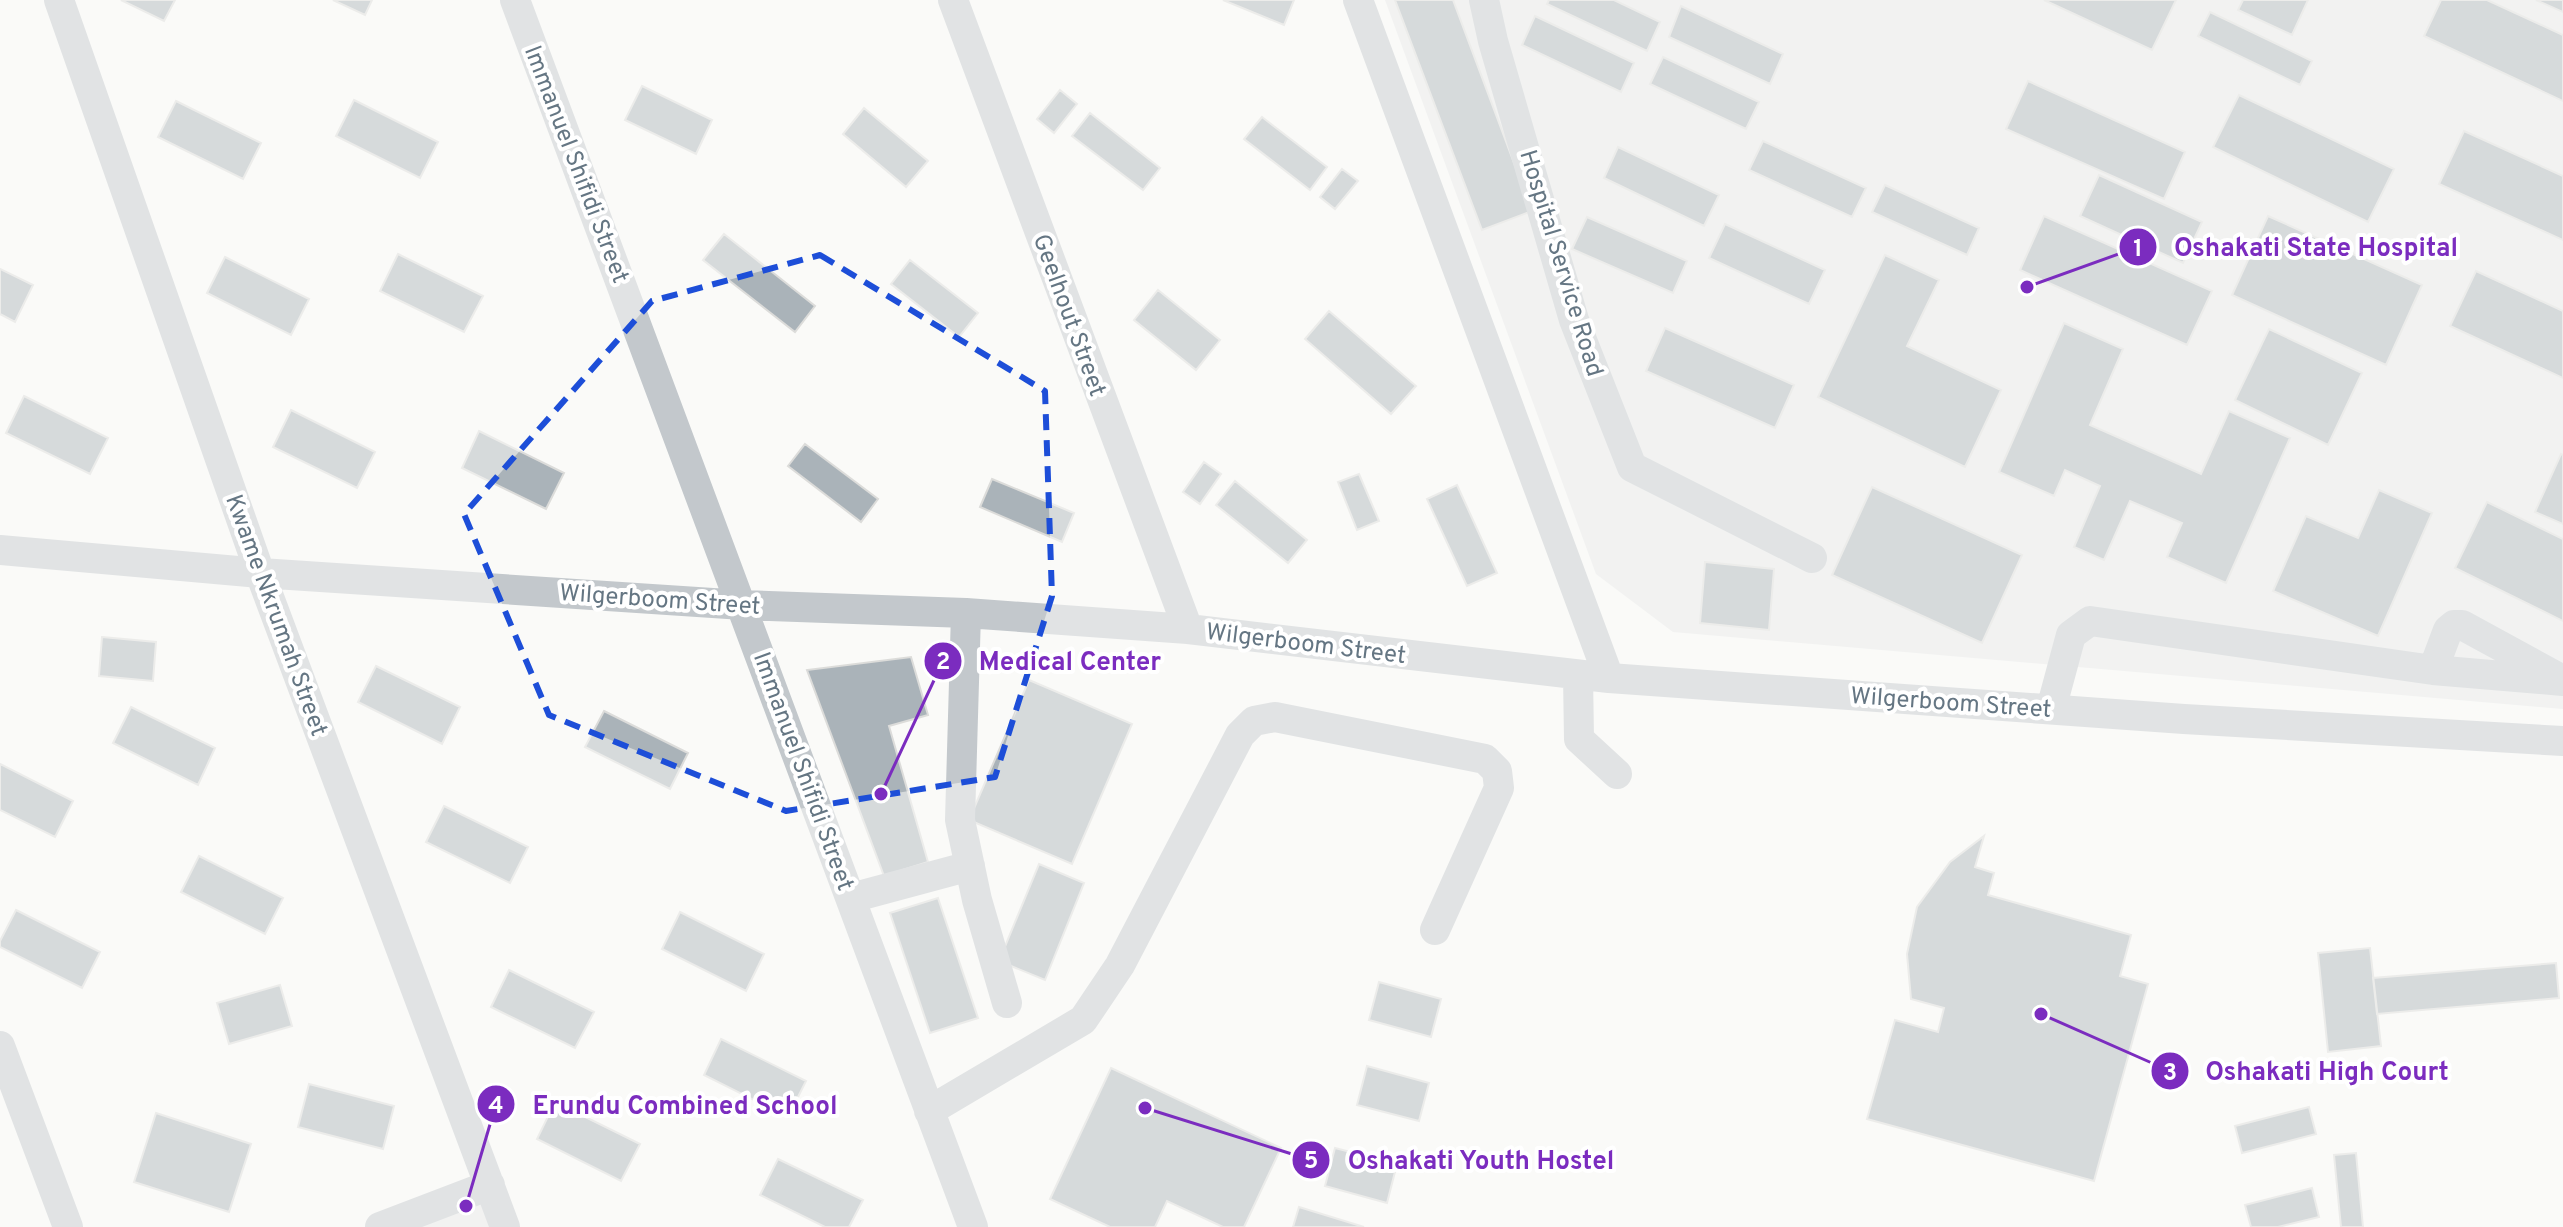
<svg xmlns="http://www.w3.org/2000/svg" width="2563" height="1227" viewBox="0 0 2563 1227" font-family="Overpass,sans-serif">
<style>
.built{fill:#e8e9e9}
.building{fill:#aab3b9;stroke:#dcdcda;stroke-width:2}
.lines{fill:none;stroke-linecap:round;stroke-linejoin:round}
.minor{stroke:#c3c8cc;stroke-width:30}
.marked{fill:none;stroke:#1d4ed8;stroke-width:6;stroke-dasharray:16 10;stroke-linejoin:round}
.labels{text-anchor:middle;stroke-width:8;stroke-linejoin:round;paint-order:stroke}
.street-label{font-size:24px;fill:#657683;stroke:#fff}
.leader{fill:none;stroke:#7b2cbf;stroke-width:3}
.callout-dot{fill:#7b2cbf;stroke:#fff;stroke-width:3}
.mark-label{font-size:24px;text-anchor:middle;font-weight:bold;fill:#fff}
.callout-label{font-size:26px;text-anchor:middle;font-weight:bold;fill:#7b2cbf;stroke:#fff;stroke-width:8;stroke-linejoin:round;paint-order:stroke}
</style>
<rect width="100%" height="100%" fill="#fafaf8"/>
<path class="built" d="M 1385,0 L 2563,0 L 2563,709 L 1673,632 L 1596,574 Z
M 490,1185 L 505,1227 L 380,1227 Z"/>
<path class="building" d="M 121,0 L 175,0 L 164,21 Z
M 333,0 L 372,0 L 365,15 Z
M 1223,0 L 1294,0 L 1284,25 Z
M 1395,0 L 1453,0 L 1532,211 L 1482,230 Z
M 1549,0 L 1614,0 L 1660,22 L 1647,51 L 1547,4 Z
M 2044,0 L 2176,0 L 2152,50 Z
M 2243,0 L 2308,0 L 2292,35 L 2238,10 Z
M 2441,0 L 2487,0 L 2563,35 L 2563,101 L 2424,36 Z
M 2536,0 L 2563,0 L 2563,12 Z
M 1681,6 L 1783,54 L 1770,84 L 1669,37 Z
M 2210,12 L 2312,61 L 2300,85 L 2198,36 Z
M 1535,16 L 1634,63 L 1621,92 L 1522,45 Z
M 1663,57 L 1759,102 L 1746,129 L 1650,84 Z
M 2028,81 L 2185,152 L 2164,199 L 2006,129 Z
M 642,86 L 712,120 L 696,154 L 625,120 Z
M 1060,90 L 1077,104 L 1054,133 L 1037,119 Z
M 2239,95 L 2394,169 L 2368,222 L 2213,147 Z
M 354,100 L 438,142 L 420,178 L 336,136 Z
M 176,101 L 261,143 L 243,179 L 158,137 Z
M 864,108 L 928,161 L 906,187 L 843,134 Z
M 1090,113 L 1160,168 L 1143,190 L 1072,136 Z
M 1262,117 L 1327,167 L 1310,190 L 1244,139 Z
M 2464,131 L 2563,176 L 2563,240 L 2439,184 Z
M 1763,141 L 1866,188 L 1852,217 L 1749,170 Z
M 1618,147 L 1719,195 L 1704,226 L 1604,178 Z
M 1342,169 L 1358,181 L 1335,209 L 1320,197 Z
M 2099,175 L 2202,222 L 2183,263 L 2080,216 Z
M 1885,185 L 1979,228 L 1967,255 L 1872,212 Z
M 2044,216 L 2212,291 L 2187,345 L 2020,270 Z
M 2268,216 L 2422,285 L 2386,365 L 2232,295 Z
M 1587,217 L 1687,261 L 1673,293 L 1572,249 Z
M 1725,224 L 1825,270 L 1809,304 L 1709,258 Z
M 724,234 L 815,306 L 795,332 L 703,260 Z
M 398,254 L 483,296 L 464,332 L 380,291 Z
M 1885,255 L 1939,280 L 1907,346 L 2001,390 L 1965,467 L 1818,397 Z
M 225,257 L 309,299 L 291,335 L 207,293 Z
M 910,260 L 978,313 L 959,337 L 891,284 Z
M 0,269 L 33,285 L 15,322 L 0,314 Z
M 2476,271 L 2563,311 L 2563,378 L 2450,326 Z
M 1158,290 L 1220,340 L 1196,370 L 1134,320 Z
M 1329,311 L 1416,386 L 1391,414 L 1305,339 Z
M 2064,323 L 2123,349 L 2090,425 L 2201,474 L 2229,411 L 2290,438 L 2226,583 L 2167,557 L 2182,523 L 2130,501 L 2104,560 L 2074,547 L 2100,486 L 2065,470 L 2054,496 L 1999,472 Z
M 1665,328 L 1794,385 L 1775,428 L 1646,371 Z
M 2269,329 L 2362,373 L 2328,445 L 2235,400 Z
M 24,396 L 108,438 L 90,474 L 6,433 Z
M 291,410 L 375,452 L 357,488 L 273,447 Z
M 479,431 L 564,473 L 546,509 L 462,468 Z
M 805,444 L 878,499 L 861,522 L 788,466 Z
M 2561,454 L 2563,455 L 2563,524 L 2535,512 Z
M 1204,462 L 1221,474 L 1200,504 L 1183,492 Z
M 1359,474 L 1379,521 L 1357,530 L 1338,482 Z
M 992,479 L 1074,513 L 1062,542 L 980,507 Z
M 1235,481 L 1307,540 L 1288,563 L 1216,505 Z
M 1457,485 L 1497,573 L 1467,586 L 1427,499 Z
M 1872,487 L 2022,555 L 1982,643 L 1832,575 Z
M 2379,490 L 2432,513 L 2378,636 L 2273,591 L 2306,516 L 2358,538 Z
M 2487,502 L 2563,539 L 2563,621 L 2455,568 Z
M 1705,562 L 1774,569 L 1769,630 L 1700,623 Z
M 102,637 L 156,642 L 153,681 L 99,676 Z
M 911,657 L 928,715 L 889,726 L 928,862 L 884,876 L 807,670 Z
M 376,666 L 460,707 L 442,744 L 358,702 Z
M 1029,680 L 1132,724 L 1072,864 L 969,820 Z
M 131,707 L 215,748 L 198,785 L 113,743 Z
M 604,711 L 688,753 L 670,789 L 585,747 Z
M 0,764 L 73,801 L 55,837 L 0,810 Z
M 444,806 L 528,847 L 510,883 L 426,842 Z
M 1984,836 L 1975,867 L 1994,873 L 1988,895 L 2131,935 L 2120,976 L 2148,984 L 2094,1181 L 1867,1119 L 1895,1020 L 1938,1032 L 1944,1008 L 1911,999 L 1907,954 L 1917,907 L 1950,862 Z
M 199,856 L 283,898 L 265,934 L 181,892 Z
M 1039,864 L 1084,883 L 1045,980 L 999,961 Z
M 938,898 L 978,1018 L 930,1033 L 890,913 Z
M 16,910 L 100,952 L 82,988 L 0,947 L 0,941 Z
M 680,912 L 764,954 L 746,991 L 662,949 Z
M 2370,948 L 2381,1046 L 2328,1052 L 2318,953 Z
M 2556,963 L 2559,998 L 2377,1014 L 2373,978 Z
M 509,970 L 594,1012 L 575,1048 L 491,1007 Z
M 1379,982 L 1441,999 L 1431,1037 L 1369,1020 Z
M 280,985 L 292,1026 L 229,1044 L 217,1003 Z
M 721,1039 L 806,1081 L 788,1117 L 704,1075 Z
M 1367,1066 L 1429,1083 L 1419,1121 L 1357,1105 Z
M 1111,1068 L 1281,1148 L 1244,1227 L 1223,1227 L 1167,1201 L 1155,1227 L 1110,1227 L 1050,1199 Z
M 309,1084 L 394,1106 L 383,1149 L 298,1127 Z
M 555,1102 L 640,1144 L 621,1181 L 537,1139 Z
M 2309,1107 L 2316,1134 L 2242,1153 L 2235,1126 Z
M 156,1113 L 251,1144 L 229,1212 L 134,1182 Z
M 1335,1148 L 1397,1164 L 1387,1203 L 1325,1186 Z
M 2356,1153 L 2363,1227 L 2341,1227 L 2334,1155 Z
M 778,1159 L 863,1200 L 849,1227 L 825,1227 L 760,1195 Z
M 2312,1188 L 2319,1217 L 2278,1227 L 2251,1227 L 2245,1205 Z
M 1299,1207 L 1364,1227 L 1293,1227 Z"/>
<g class="lines">
<path class="minor" d="M 59,0 L 260,573 L 505,1227
M 515,0 L 973,1227
M 953,0 L 1188,629
M 1358,0 L 1609,678
M 1484,0 L 1493,41 L 1574,320 L 1632,467 L 1812,558
M 0,550 L 260,573 L 743,605 L 966,613 L 1188,629 L 1609,678 L 2184,719 L 2563,741
M 966,613 L 960,820 L 977,900 L 1007,1003
M 1578,675 L 1579,739 L 1617,774
M 2563,680 L 2462,625 L 2454,625 L 2448,630 L 2433,670 L 2563,681
M 2051,709 L 2071,635 L 2090,621 L 2433,670
M 851,898 L 970,866
M 0,1046 L 68,1227
M 929,1111 L 1083,1020 L 1120,965 L 1240,735 L 1254,721 L 1275,717 L 1485,759 L 1497,771 L 1499,788 L 1435,930
M 380,1227 L 490,1185"/>
</g>
<path d="M0 0H2563V1227H0ZM 820,255 L 1045,391 L 1052,596 L 995,777 L 786,811 L 549,715 L 464,514 L 652,301 Z" fill="#fafaf8" fill-opacity=".55" fill-rule="evenodd"/>
<path class="marked" d="M 820,255 L 1045,391 L 1052,596 L 995,777 L 786,811 L 549,715 L 464,514 L 652,301 Z"/>
<g class="labels">
<g class="street-label">
<text transform="translate(577 164) rotate(69)" y="8">Immanuel Shifidi Street</text>
<text transform="translate(1562 263) rotate(73)" y="8">Hospital Service Road</text>
<text transform="translate(1070 315) rotate(70)" y="8">Geelhout Street</text>
<text transform="translate(660 599) rotate(4)" y="8">Wilgerboom Street</text>
<text transform="translate(277 615) rotate(70)" y="8">Kwame Nkrumah Street</text>
<text transform="translate(1306 643) rotate(7)" y="8">Wilgerboom Street</text>
<text transform="translate(1951 702) rotate(4)" y="8">Wilgerboom Street</text>
<text transform="translate(804 771) rotate(70)" y="8">Immanuel Shifidi Street</text>
</g>
</g>
<path class="leader" d="M2027 287L2138 247M881 794L943 661M2041 1014L2170 1071M466 1206L496 1104M1145 1108L1311 1160"/>
<g class="callout-dot">
<circle cx="2027" cy="287" r="8"/>
<circle cx="881" cy="794" r="8"/>
<circle cx="2041" cy="1014" r="8"/>
<circle cx="466" cy="1206" r="8"/>
<circle cx="1145" cy="1108" r="8"/>
<circle cx="2138" cy="247" r="20"/>
<circle cx="943" cy="661" r="20"/>
<circle cx="2170" cy="1071" r="20"/>
<circle cx="496" cy="1104" r="20"/>
<circle cx="1311" cy="1160" r="20"/>
</g>
<g class="mark-label">
<text x="2138" y="256">1</text>
<text x="943" y="669">2</text>
<text x="2170" y="1080">3</text>
<text x="496" y="1113">4</text>
<text x="1311" y="1168">5</text>
</g>
<g class="callout-label">
<text x="2316" y="256">Oshakati State Hospital</text>
<text x="1070" y="670">Medical Center</text>
<text x="2327" y="1080">Oshakati High Court</text>
<text x="685" y="1114">Erundu Combined School</text>
<text x="1481" y="1169">Oshakati Youth Hostel</text>
</g>
</svg>
